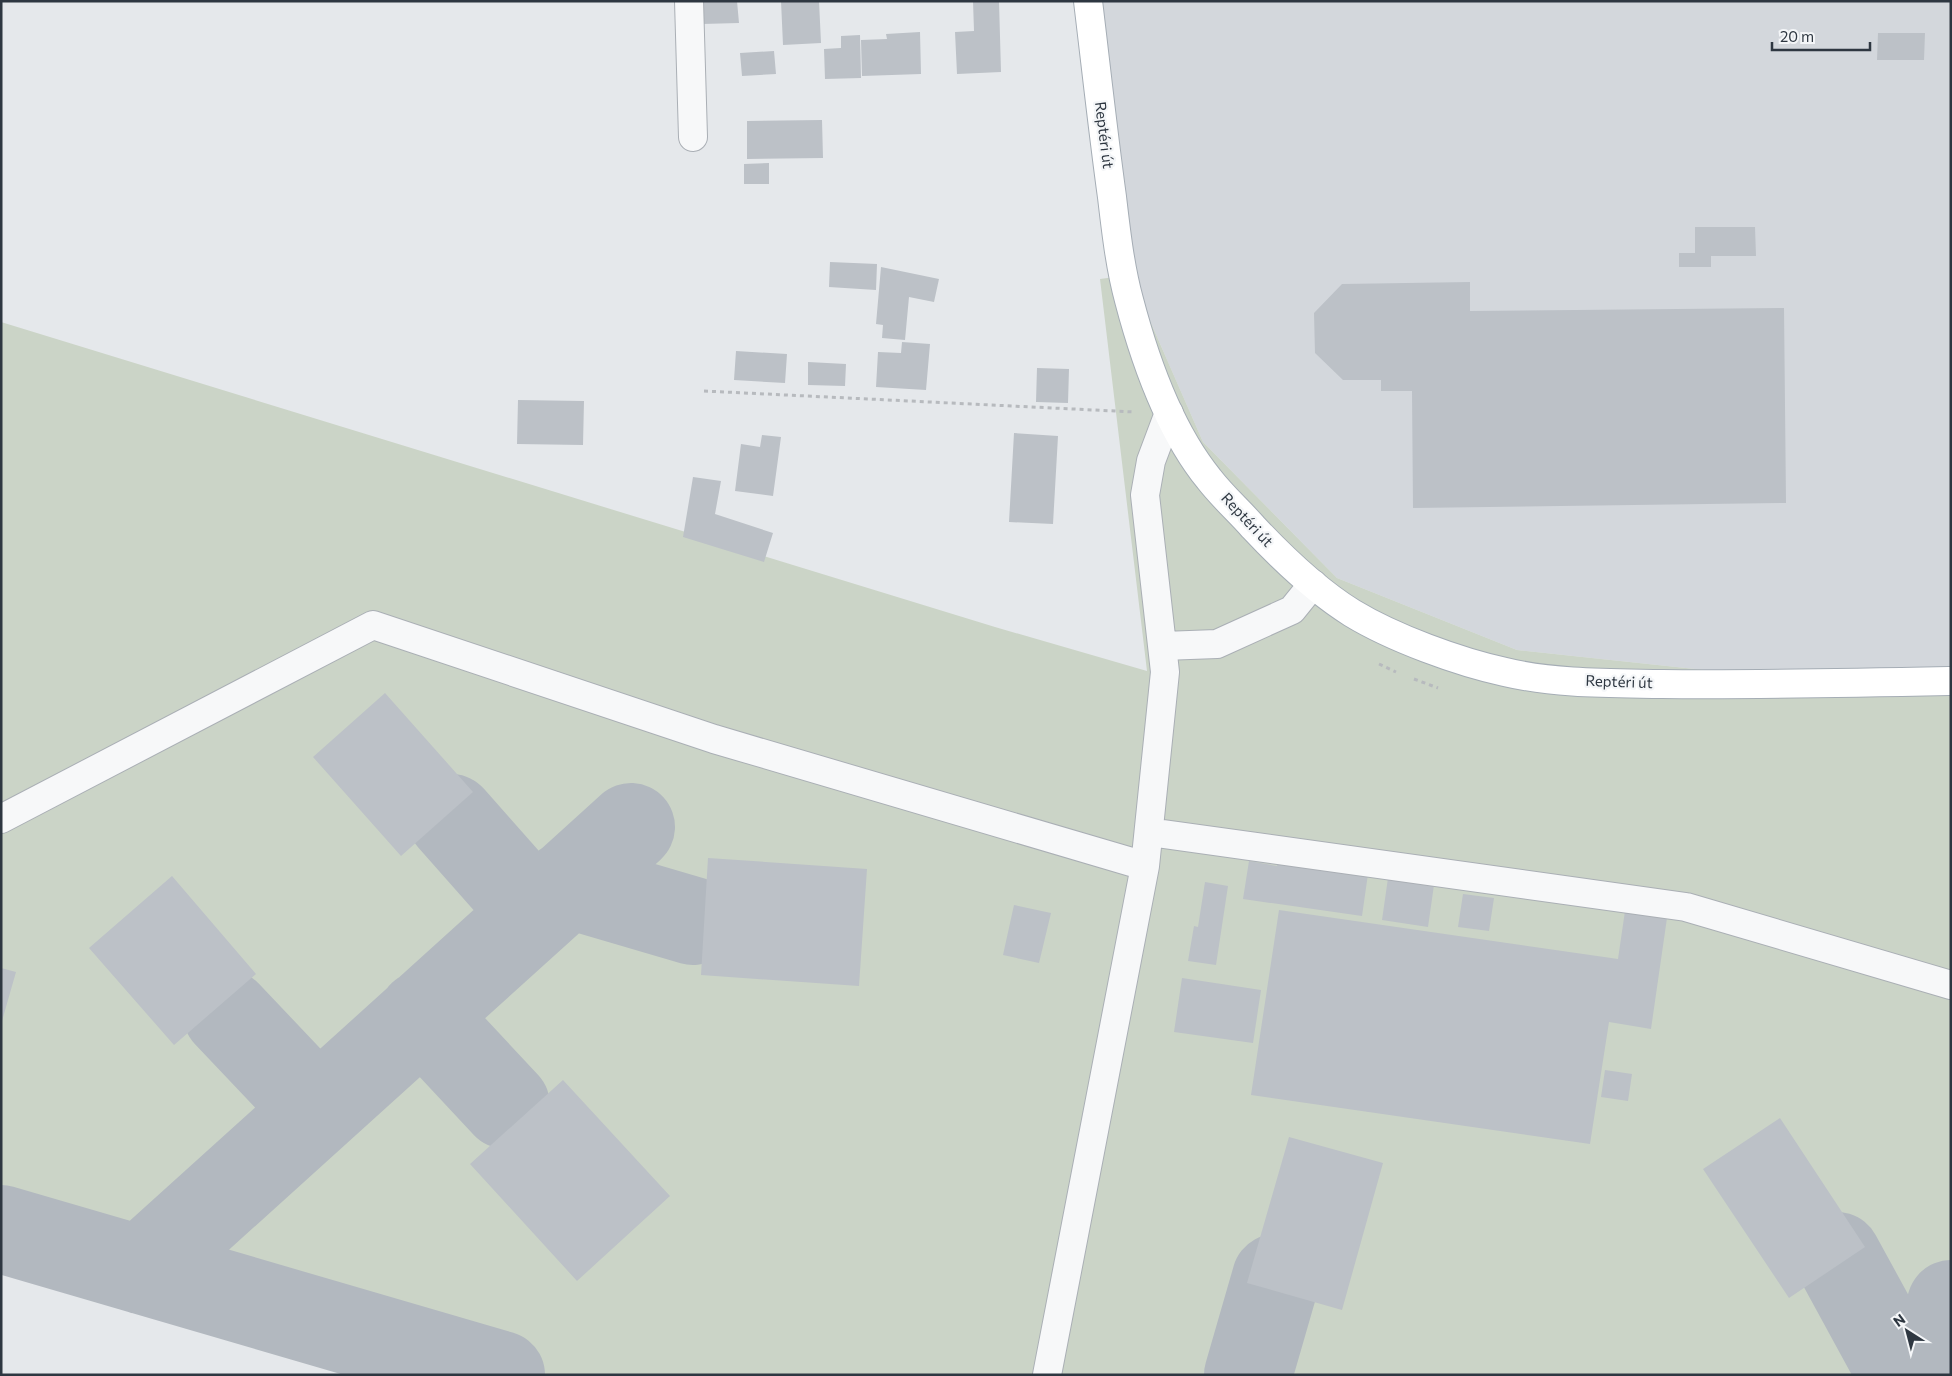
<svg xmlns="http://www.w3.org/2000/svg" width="1952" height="1376" viewBox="0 0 1952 1376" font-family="Commissioner,sans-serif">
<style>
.built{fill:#d3d7dc}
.green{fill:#cbd4c7}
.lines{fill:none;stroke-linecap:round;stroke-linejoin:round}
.taxiway{stroke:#b2b8bf;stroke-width:88}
.building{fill:#bcc1c7}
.minor-casing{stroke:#aaafb5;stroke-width:30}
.major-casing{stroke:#a5adb5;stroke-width:30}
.path{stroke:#b7babe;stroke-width:3;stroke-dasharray:4 4;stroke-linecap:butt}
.minor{stroke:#f7f8f9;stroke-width:28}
.major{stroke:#fff;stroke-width:28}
.labels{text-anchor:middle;stroke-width:4.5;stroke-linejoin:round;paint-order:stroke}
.street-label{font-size:15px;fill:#2e3741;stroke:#f4f6f8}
</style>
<rect width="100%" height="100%" fill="#e5e8eb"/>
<path class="built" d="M 1101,1 L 1951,1 L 1951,670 L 1770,677 L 1517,650 L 1337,578 L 1203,442 L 1130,275 Z"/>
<path class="green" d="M 1130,275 L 1203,442 L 1337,578 L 1517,650 L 1770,677 L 1951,670 L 1951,1375 L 431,1375 L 1,1249 L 1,322 L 995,627 L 1147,671 L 1100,279 Z"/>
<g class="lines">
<path class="taxiway" d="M 451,818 L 535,913
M 567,884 L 693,921
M 227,1014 L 318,1110
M 422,1015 L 506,1105
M 1,1229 L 501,1375
M 1837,1256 L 1902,1375
M 141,1270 L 631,827
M 1248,1375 L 1276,1278
M 1929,1375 L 1951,1304"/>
</g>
<path class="building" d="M 700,1 L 737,1 L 739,23 L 702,24 Z
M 781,1 L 819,1 L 821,43 L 783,45 Z
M 973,1 L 999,1 L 1001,72 L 957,74 L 955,32 L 974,31 Z
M 920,32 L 921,74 L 862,76 L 861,40 L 887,39 L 886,34 Z
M 1878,33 L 1925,33 L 1924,60 L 1877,60 Z
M 860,35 L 861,78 L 825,79 L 824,49 L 841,48 L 841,36 Z
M 774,51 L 776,74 L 742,76 L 740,53 Z
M 822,120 L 823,158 L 747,159 L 747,121 Z
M 769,163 L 769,184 L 744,184 L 744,164 Z
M 1695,227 L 1755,227 L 1756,256 L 1711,256 L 1711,267 L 1679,267 L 1679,253 L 1695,253 Z
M 830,262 L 877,264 L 876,290 L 829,287 Z
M 881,267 L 939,279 L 934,302 L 909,297 L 905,340 L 882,338 L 883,325 L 876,324 Z
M 1470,282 L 1470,311 L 1784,308 L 1786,503 L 1413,508 L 1412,391 L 1381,391 L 1381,380 L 1343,380 L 1315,353 L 1314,313 L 1342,284 Z
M 902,342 L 930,344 L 926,390 L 876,387 L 878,352 L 901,353 Z
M 736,351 L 787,354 L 785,383 L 734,380 Z
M 808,362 L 846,364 L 845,386 L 808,385 Z
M 1037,368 L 1069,369 L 1068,403 L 1036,402 Z
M 518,400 L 584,401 L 583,445 L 517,444 Z
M 1014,433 L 1058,436 L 1053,524 L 1009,522 Z
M 762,435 L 781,437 L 773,496 L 735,491 L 741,444 L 760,447 Z
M 693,477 L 721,481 L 715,514 L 773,533 L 764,562 L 683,537 Z
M 385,693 L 473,792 L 401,856 L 313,757 Z
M 708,858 L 867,869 L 859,986 L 701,975 Z
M 1249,861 L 1277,866 L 1278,861 L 1368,874 L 1362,916 L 1243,899 Z
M 1389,871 L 1435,878 L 1428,927 L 1382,920 Z
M 172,876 L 256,974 L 174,1045 L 89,948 Z
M 1205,882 L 1228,886 L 1216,965 L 1188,961 L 1194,926 L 1198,927 Z
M 1463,894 L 1494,898 L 1489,931 L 1458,927 Z
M 1014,905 L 1051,913 L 1039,963 L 1003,955 Z
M 1279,910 L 1618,959 L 1625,911 L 1667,918 L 1651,1029 L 1609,1022 L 1590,1144 L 1251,1095 Z
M 1,968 L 16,972 L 2,1021 L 1,1021 Z
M 1182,978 L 1261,990 L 1253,1043 L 1174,1032 Z
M 1605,1070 L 1632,1074 L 1628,1101 L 1601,1097 Z
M 563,1080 L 670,1196 L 577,1281 L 470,1164 Z
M 1780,1118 L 1865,1247 L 1789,1298 L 1703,1169 Z
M 1289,1137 L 1383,1163 L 1342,1310 L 1247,1283 Z"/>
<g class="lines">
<g class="minor-casing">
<path id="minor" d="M 689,1 L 693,137
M 1163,646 L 1217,644 L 1292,610 L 1313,584
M 1,819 L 373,625 L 714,739 L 1145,866
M 1149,832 L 1686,907 L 1951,985
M 1047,1375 L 1145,866 L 1165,672 L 1145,495 L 1151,461 L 1169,413"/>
</g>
<g class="major-casing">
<path id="major" d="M 1088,1 C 1096,67 1103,132 1112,197 C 1116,231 1120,267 1129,300 C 1145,361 1169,430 1209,479 C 1222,496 1239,511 1253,527 C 1283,559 1315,590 1352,613 C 1393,638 1459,662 1505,672 C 1556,684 1610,683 1662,684 C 1758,685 1854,683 1951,681"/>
</g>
<path class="path" d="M 704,391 L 1135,412
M 1379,664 L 1396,672
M 1414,679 L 1438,688"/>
<use href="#minor" class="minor"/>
<use href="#major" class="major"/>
</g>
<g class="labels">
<g class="street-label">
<text transform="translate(1104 135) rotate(83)" y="5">Reptéri út</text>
<text transform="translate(1247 520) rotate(47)" y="5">Reptéri út</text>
<text transform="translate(1619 682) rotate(2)" y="5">Reptéri út</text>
</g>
</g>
<rect width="1952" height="1376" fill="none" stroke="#2e3741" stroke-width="5"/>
<g transform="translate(1907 1331) rotate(324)" stroke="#f4f6f8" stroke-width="4" paint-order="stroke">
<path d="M0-4L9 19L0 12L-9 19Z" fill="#2e3741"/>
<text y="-8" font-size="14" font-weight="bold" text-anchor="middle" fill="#2e3741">N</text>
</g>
<path d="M1772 42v8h98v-8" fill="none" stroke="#2e3741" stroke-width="2.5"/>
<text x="1780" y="42" font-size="15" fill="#2e3741" stroke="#f4f6f8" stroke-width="4" paint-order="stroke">20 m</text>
</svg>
